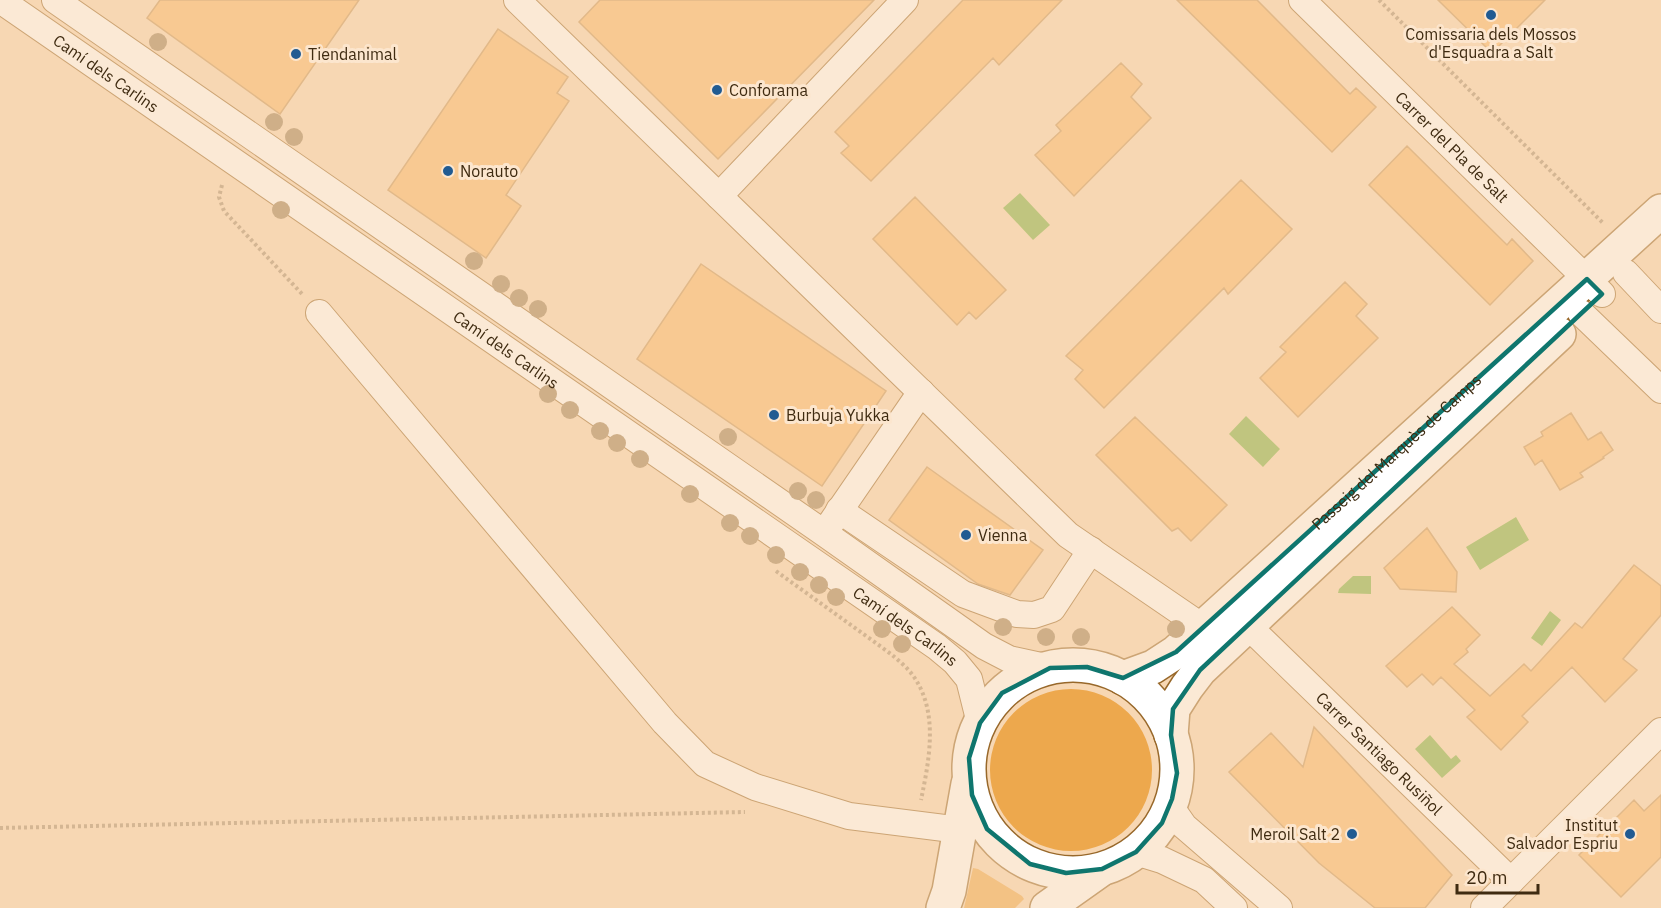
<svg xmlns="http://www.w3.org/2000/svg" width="1661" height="908" viewBox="0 0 1661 908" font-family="'IBM Plex Sans',sans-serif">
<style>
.green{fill:#eda84d}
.water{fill:#7db041}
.building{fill:#f8b96a;stroke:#c79558;stroke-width:1.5}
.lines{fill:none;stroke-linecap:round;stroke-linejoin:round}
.minor-casing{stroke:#98682a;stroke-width:28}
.major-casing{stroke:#98682a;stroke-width:36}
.path{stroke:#a98e6e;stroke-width:4;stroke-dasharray:3 3;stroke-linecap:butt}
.minor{stroke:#fff;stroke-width:26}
.major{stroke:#fff;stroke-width:33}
.tree{fill:#9e7f56}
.marked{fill:none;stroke:#0f766e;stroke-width:4.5;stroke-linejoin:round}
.poi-dot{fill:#215b92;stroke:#fce6ce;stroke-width:2}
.labels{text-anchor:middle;stroke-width:6;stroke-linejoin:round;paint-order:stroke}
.poi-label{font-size:16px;fill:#3f2b11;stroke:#fce6ce;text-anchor:start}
.street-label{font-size:16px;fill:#3f2b11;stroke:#fce6ce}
</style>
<rect width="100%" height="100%" fill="#f7d7b3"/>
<path class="green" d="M990 770a81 81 0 1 1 162 0a81 81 0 1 1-162 0Z
M 973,868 L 978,869 L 1022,896 L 1024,899 L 1015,908 L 964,908 Z"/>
<path class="water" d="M 1020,193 L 1050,225 L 1033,240 L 1003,208 Z
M 1246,416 L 1280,449 L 1263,467 L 1229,434 Z
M 1516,517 L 1529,540 L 1480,570 L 1466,547 Z
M 1353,576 L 1371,576 L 1371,594 L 1338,593 L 1339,589 Z
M 1550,611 L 1561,620 L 1542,646 L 1531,638 Z
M 1430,735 L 1451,759 L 1456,755 L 1461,761 L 1442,778 L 1415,749 Z"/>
<path class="building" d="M 160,0 L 359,0 L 280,114 L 147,18 Z
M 600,0 L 874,0 L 718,159 L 579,22 Z
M 963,0 L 1062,0 L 999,65 L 993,58 L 871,181 L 841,153 L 849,146 L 835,132 Z
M 1177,0 L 1257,0 L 1350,94 L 1356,88 L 1376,107 L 1332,152 Z
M 1438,0 L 1545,0 L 1492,53 Z
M 498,29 L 568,77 L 557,93 L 569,101 L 506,195 L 521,206 L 486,258 L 388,190 Z
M 1121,63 L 1142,84 L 1131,97 L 1151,118 L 1074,196 L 1035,155 L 1061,131 L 1056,125 Z
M 1407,146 L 1507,245 L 1512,239 L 1533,261 L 1490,305 L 1369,185 Z
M 1241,180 L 1292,229 L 1228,294 L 1224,288 L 1104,408 L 1075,379 L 1083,370 L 1066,356 Z
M 915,197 L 1006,290 L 976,319 L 969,312 L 957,325 L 873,239 Z
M 701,264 L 886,391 L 822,486 L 637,359 Z
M 1345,282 L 1367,304 L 1356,316 L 1378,338 L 1298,417 L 1260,378 L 1286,352 L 1280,347 Z
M 1571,413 L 1588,440 L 1601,432 L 1613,450 L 1603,457 L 1604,458 L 1580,473 L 1583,477 L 1560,490 L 1542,460 L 1535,465 L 1524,447 L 1543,436 L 1541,432 Z
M 1135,417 L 1227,505 L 1191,541 L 1178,528 L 1172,531 L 1096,455 Z
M 927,467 L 1043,550 L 1010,595 L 978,584 L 889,520 Z
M 1427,528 L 1457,572 L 1456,592 L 1400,589 L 1384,568 Z
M 1634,565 L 1661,586 L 1661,615 L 1623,659 L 1637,670 L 1605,702 L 1572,667 L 1522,716 L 1528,722 L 1501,750 L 1467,717 L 1475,710 L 1441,677 L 1433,685 L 1422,674 L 1407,687 L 1386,666 L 1452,607 L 1480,635 L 1466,649 L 1468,652 L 1454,664 L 1490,696 L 1524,664 L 1531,671 L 1575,623 L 1582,628 Z
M 1314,727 L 1452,875 L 1425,908 L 1375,908 L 1319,863 L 1229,772 L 1271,733 L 1303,767 Z
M 1661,795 L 1661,857 L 1621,897 L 1579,855 L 1634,800 L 1644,811 Z"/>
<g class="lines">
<g class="minor-casing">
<g id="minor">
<path id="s1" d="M 0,0 L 937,647 L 955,662 L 969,679 L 980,723"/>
<path d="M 55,0 L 824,533 L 984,646 L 1009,659 L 1050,668"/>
<path d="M 517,0 L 1068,535 L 1204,628"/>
<path id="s2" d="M 1302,0 L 1602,294"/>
<path d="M 719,196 L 905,0"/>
<path d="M 1626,273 L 1661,310"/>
<path d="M 319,313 L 665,723 L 705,764 L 755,787 L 849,816 L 960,830"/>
<path d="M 1581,313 L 1661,390"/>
<path d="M 839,510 L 963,594 L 1017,614 L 1034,615 L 1052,609 L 1091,550"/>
<path d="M 831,523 L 921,392"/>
<path id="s3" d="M 1248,626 L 1511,881"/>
<path d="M 1170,806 L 1184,826 L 1279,908"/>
<path d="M 1136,852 L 1162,860 L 1204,880 L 1234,908"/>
<path d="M 1484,908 L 1661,731"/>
</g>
</g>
<g class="major-casing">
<g id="major">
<circle cx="1073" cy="769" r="104"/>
<path id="s4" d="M 1123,678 L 1153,667 L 1176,652 L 1661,211"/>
<path d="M 1171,735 L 1173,709 L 1187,687 L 1200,670 L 1559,334"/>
<path d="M 943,908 L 949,891 L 968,784"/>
<path d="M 1047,908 L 1099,871"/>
</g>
</g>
<path class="path" d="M 1379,0 L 1604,224
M 222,185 L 219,197 L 224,211 L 303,295
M 776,571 L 891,654 C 899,661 908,668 914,677 C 939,713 929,761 921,800
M 0,828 L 745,812"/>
<use href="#minor" class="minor"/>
<use href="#major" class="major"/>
</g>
<g class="tree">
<circle cx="158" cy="42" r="9"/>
<circle cx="274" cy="122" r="9"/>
<circle cx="294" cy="137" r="9"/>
<circle cx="281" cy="210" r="9"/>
<circle cx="474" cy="261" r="9"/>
<circle cx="501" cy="284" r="9"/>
<circle cx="519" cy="298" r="9"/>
<circle cx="538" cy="309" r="9"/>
<circle cx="548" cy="394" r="9"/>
<circle cx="570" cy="410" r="9"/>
<circle cx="600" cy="431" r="9"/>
<circle cx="728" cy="437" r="9"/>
<circle cx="617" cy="443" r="9"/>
<circle cx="640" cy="459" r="9"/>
<circle cx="798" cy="491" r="9"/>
<circle cx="690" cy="494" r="9"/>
<circle cx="816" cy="500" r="9"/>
<circle cx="730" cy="523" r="9"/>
<circle cx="750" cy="536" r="9"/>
<circle cx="776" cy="555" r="9"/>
<circle cx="800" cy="572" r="9"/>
<circle cx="819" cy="585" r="9"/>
<circle cx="836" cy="597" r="9"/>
<circle cx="1003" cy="627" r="9"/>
<circle cx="882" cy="629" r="9"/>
<circle cx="1176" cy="629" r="9"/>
<circle cx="1046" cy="637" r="9"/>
<circle cx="1081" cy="637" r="9"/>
<circle cx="902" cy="644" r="9"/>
</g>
<path d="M0 0H1661V908H0ZM 1587,279 L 1602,294 L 1200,670 L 1173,709 L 1171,735 L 1177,773 L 1172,799 L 1162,823 L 1136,852 L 1102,869 L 1066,873 L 1030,864 L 987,829 L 972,795 L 969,758 L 980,723 L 1002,693 L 1050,668 L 1087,667 L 1123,678 L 1176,652 Z" fill="#f7d7b3" fill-opacity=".55" fill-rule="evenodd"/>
<path class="marked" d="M 1587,279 L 1602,294 L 1200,670 L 1173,709 L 1171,735 L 1177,773 L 1172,799 L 1162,823 L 1136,852 L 1102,869 L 1066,873 L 1030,864 L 987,829 L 972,795 L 969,758 L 980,723 L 1002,693 L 1050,668 L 1087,667 L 1123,678 L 1176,652 Z"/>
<g class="poi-dot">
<circle cx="1491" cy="15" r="6"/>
<circle cx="296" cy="54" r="6"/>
<circle cx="717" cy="90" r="6"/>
<circle cx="448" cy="171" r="6"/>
<circle cx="774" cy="415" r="6"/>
<circle cx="966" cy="535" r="6"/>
<circle cx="1352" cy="834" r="6"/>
<circle cx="1630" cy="834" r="6"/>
</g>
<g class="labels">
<g class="poi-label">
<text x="1491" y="40" text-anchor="middle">Comissaria dels Mossos<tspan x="1491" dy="18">d'Esquadra a Salt</tspan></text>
<text x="308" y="60">Tiendanimal</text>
<text x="729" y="96">Conforama</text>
<text x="460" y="177">Norauto</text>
<text x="786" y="421">Burbuja Yukka</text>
<text x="978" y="541">Vienna</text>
<text x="1618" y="831" text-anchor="end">Institut<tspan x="1618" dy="18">Salvador Espriu</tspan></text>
<text x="1340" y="840" text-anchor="end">Meroil Salt 2</text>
</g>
<g class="street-label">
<text dy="6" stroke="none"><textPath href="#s1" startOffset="129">Camí dels Carlins</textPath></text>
<text dy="6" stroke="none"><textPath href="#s2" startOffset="210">Carrer del Pla de Salt</textPath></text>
<text dy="6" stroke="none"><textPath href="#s1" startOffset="615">Camí dels Carlins</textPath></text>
<text dy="6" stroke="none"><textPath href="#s4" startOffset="357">Passeig del Marquès de Camps</textPath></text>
<text dy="6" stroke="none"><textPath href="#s1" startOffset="1101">Camí dels Carlins</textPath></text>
<text dy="6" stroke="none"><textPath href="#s3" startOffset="183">Carrer Santiago Rusiñol</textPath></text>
</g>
</g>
<path d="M1457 884v9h81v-9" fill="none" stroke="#3f2b11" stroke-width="3"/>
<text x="1466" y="884" font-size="18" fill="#3f2b11" stroke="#fce6ce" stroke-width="4.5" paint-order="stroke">20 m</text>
</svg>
